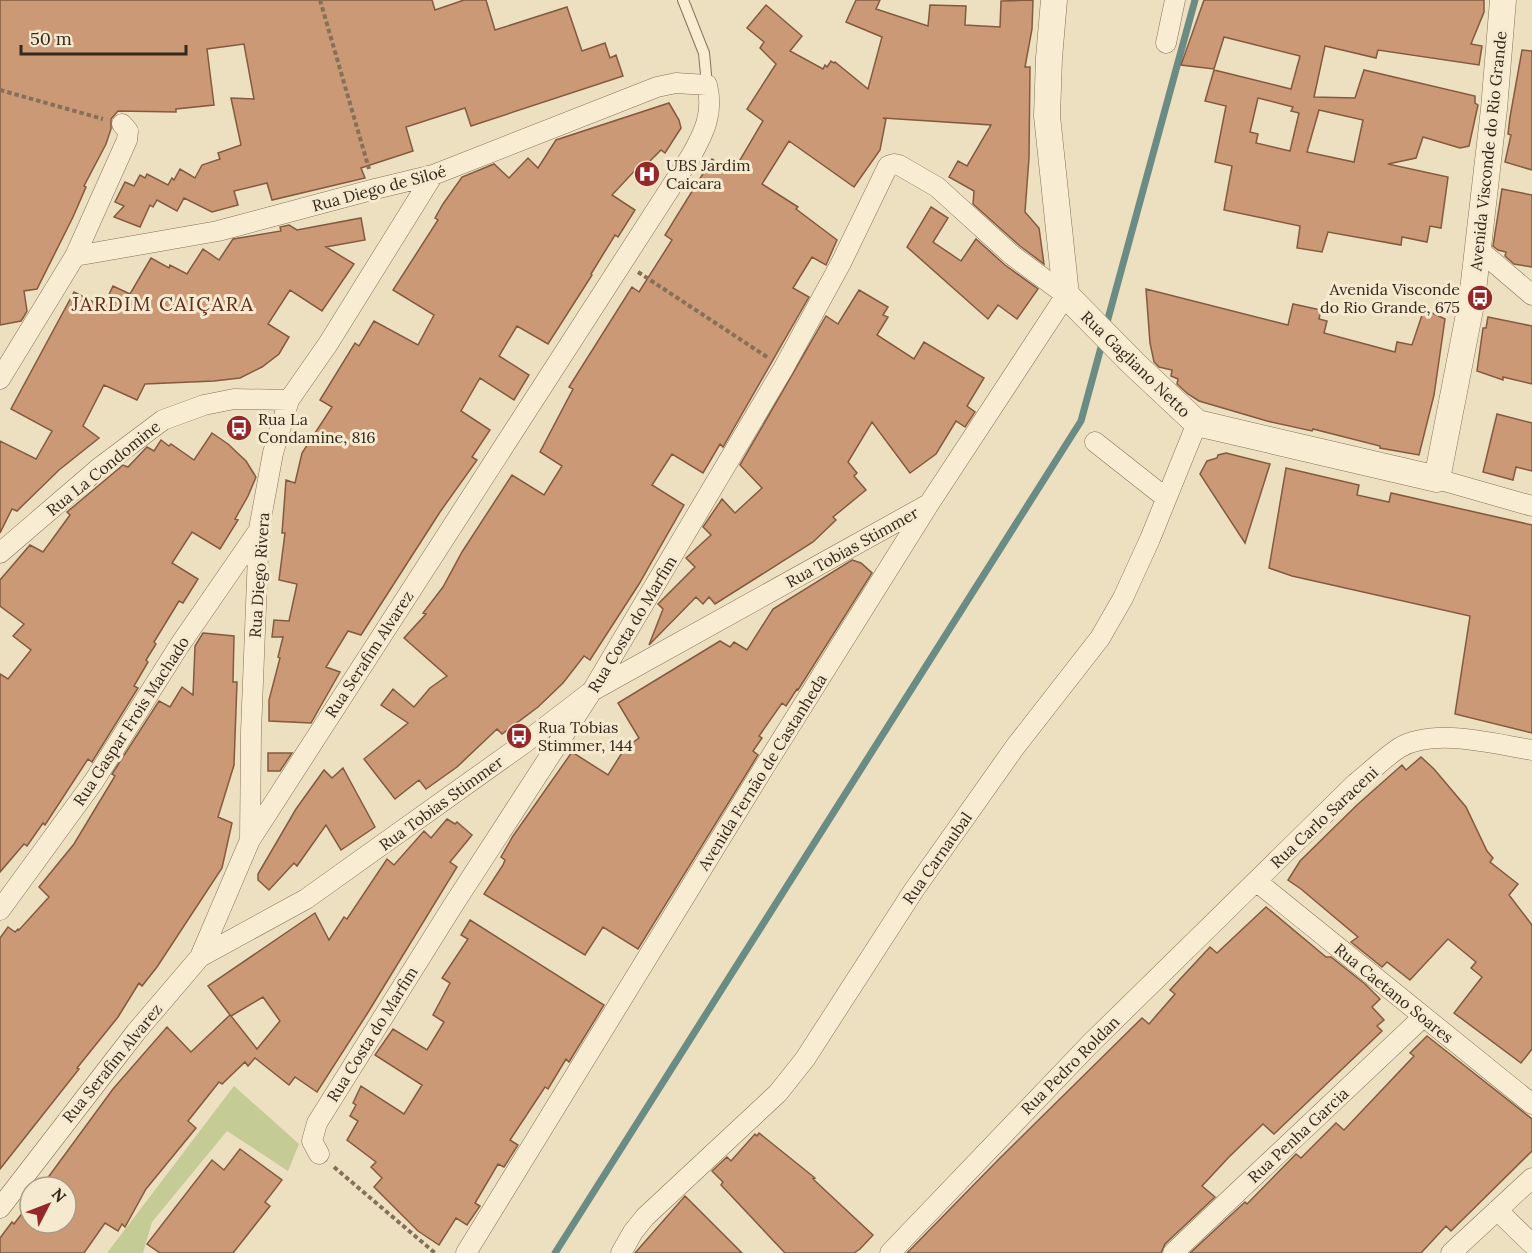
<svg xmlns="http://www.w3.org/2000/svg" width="1532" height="1253" viewBox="0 0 1532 1253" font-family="Lora,serif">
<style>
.green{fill:#c4cb94}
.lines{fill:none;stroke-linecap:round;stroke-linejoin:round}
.stream{stroke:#6a8c84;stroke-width:7}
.building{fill:#cb9976;stroke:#845a3e;stroke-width:1.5;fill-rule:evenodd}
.service-casing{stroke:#867058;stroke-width:12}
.minor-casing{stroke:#867058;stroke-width:21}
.tertiary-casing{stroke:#867058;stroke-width:27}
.path{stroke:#867058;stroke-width:4;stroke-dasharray:4.5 3;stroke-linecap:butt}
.service{stroke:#f8edd2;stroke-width:10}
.minor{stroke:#f8edd2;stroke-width:20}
.tertiary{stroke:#f8edd2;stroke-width:26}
.labels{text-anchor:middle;stroke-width:6;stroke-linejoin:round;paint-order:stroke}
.street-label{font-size:16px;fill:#35281c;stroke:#f5eacf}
.poi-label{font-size:16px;fill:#35281c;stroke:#f5eacf;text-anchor:start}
.quarter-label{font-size:20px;letter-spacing:1.5px;fill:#612b1c;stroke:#f5eacf}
</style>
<rect width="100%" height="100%" fill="#ede0c0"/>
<path class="green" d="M 234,1086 L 299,1144 L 288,1171 L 227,1131 L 152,1222 L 143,1253 L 107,1253 Z"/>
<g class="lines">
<path class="stream" d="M 1106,326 L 1195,0
M 555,1253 L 1081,421 L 1103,340"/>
</g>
<path class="building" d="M 0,0 L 432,0 L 435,10 L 464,0 L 486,0 L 495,30 L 567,7 L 582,51 L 605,43 L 610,58 L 616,55 L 623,76 L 471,126 L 465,108 L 406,127 L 413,151 L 361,168 L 365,178 L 272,200 L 267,183 L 234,191 L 238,205 L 212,212 L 184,198 L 177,211 L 157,200 L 153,207 L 150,205 L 140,227 L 114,217 L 124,206 L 115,202 L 125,182 L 134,186 L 140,175 L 145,178 L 147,174 L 168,185 L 172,178 L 174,180 L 180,169 L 195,178 L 202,165 L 220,159 L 218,153 L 241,145 L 231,98 L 254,99 L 244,44 L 207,49 L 214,105 L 176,109 L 176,112 L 118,111 L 111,119 L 111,129 L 106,144 L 84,186 L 86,187 L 73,217 L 37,289 L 24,291 L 27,311 L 23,318 L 21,321 L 0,325 Z
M 856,0 L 880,0 L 876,9 L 928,26 L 930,5 L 966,6 L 965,25 L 1000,27 L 1001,1 L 1033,0 L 1032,29 L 1025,67 L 1030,67 L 1029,158 L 1025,212 L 1039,228 L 1044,264 L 1020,246 L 973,204 L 974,191 L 949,177 L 958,161 L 967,166 L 991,125 L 883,118 L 886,119 L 880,150 L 854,187 L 789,141 L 762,184 L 798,207 L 796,209 L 837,240 L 826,265 L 812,257 L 793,288 L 809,297 L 723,447 L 720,444 L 703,473 L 672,454 L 652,485 L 684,505 L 639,584 L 590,660 L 584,656 L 563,683 L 538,707 L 502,734 L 497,729 L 457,767 L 426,789 L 419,780 L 395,799 L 364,759 L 408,723 L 381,705 L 393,689 L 414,707 L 430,688 L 447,676 L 404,638 L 426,614 L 423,613 L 443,587 L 462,552 L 512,475 L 544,495 L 562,466 L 540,452 L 573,389 L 569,387 L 632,287 L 639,292 L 672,240 L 665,235 L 712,159 L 733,172 L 763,121 L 747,109 L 776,64 L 760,48 L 764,42 L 747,28 L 766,5 L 802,36 L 790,51 L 823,69 L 825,65 L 827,67 L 831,61 L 834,63 L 835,62 L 868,89 L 882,37 L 846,22 Z
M 1204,0 L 1484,0 L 1484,12 L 1471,44 L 1482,46 L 1479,65 L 1378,50 L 1376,58 L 1325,46 L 1314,97 L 1355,98 L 1364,70 L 1475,96 L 1475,103 L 1478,105 L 1469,146 L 1460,148 L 1423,137 L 1416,158 L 1388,164 L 1448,177 L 1441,228 L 1430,226 L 1427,242 L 1402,237 L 1401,245 L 1328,232 L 1322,252 L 1297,248 L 1300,226 L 1224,210 L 1232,166 L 1215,162 L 1226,106 L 1205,101 L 1214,70 L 1291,89 L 1300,56 L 1224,37 L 1214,69 L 1181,65 ZM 1258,98 L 1293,107 L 1291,111 L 1299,113 L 1290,151 L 1256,143 L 1258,134 L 1250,132 ZM 1319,110 L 1363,120 L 1354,162 L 1307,152 Z
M 1522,50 L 1532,51 L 1532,170 L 1505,162 L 1511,135 L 1508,134 L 1510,117 Z
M 669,103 L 679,120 L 681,128 L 665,153 L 661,150 L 643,168 L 640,165 L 612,195 L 635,210 L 618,237 L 615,235 L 591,274 L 592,275 L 548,344 L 517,326 L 499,356 L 529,375 L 514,400 L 480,378 L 461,411 L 490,430 L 472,457 L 477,460 L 440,512 L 361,635 L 348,631 L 326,667 L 340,672 L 311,723 L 269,721 L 269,700 L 280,658 L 278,657 L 283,637 L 272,637 L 274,620 L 289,621 L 297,584 L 279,580 L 285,533 L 282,533 L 286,480 L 295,483 L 302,453 L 332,407 L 320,400 L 355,343 L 359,346 L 374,321 L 418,345 L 434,315 L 393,290 L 438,220 L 435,218 L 443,204 L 462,177 L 494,164 L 509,178 L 528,158 L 538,168 L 556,140 Z
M 1502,189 L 1532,195 L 1532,267 L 1514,264 L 1505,256 L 1506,252 L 1498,250 L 1493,246 Z
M 931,207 L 948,218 L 933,242 L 961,261 L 976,239 L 1005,265 L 1038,289 L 1017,319 L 998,305 L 988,319 L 907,247 Z
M 361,218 L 365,240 L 326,247 L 354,264 L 322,311 L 290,290 L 268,324 L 289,337 L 279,354 L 262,367 L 240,378 L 214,381 L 145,384 L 137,400 L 104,385 L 83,426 L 99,438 L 59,470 L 17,511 L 12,509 L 0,533 L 0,441 L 36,459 L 52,431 L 11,409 L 74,292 L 103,307 L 113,286 L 130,294 L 151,258 L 169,268 L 170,265 L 187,274 L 203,249 L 219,260 L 233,239 L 281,231 L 280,227 L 289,225 L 297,230 Z
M 1146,289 L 1288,325 L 1293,304 L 1321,310 L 1319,319 L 1327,321 L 1324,333 L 1395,352 L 1397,342 L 1412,345 L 1424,309 L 1445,319 L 1434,395 L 1419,455 L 1380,448 L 1380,446 L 1313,429 L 1312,431 L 1267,421 L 1199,401 L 1188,394 L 1177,384 L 1178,379 L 1171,376 L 1172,370 L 1159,367 L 1154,362 L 1150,343 Z
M 859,290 L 888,307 L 883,315 L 888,317 L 877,335 L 914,359 L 924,342 L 984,378 L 967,406 L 975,412 L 965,427 L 956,421 L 936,454 L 910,473 L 872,422 L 848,462 L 857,473 L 854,476 L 866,490 L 833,517 L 836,520 L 813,542 L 715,604 L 709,597 L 703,604 L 696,597 L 649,645 L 663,609 L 658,604 L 695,567 L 686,558 L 711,535 L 703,527 L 722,499 L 735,513 L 762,488 L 740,465 L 826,316 L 838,324 Z
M 1488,317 L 1532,326 L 1532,384 L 1503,377 L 1503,380 L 1477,371 L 1483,328 L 1486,328 Z
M 1497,414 L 1532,423 L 1532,471 L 1516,467 L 1513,480 L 1483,472 Z
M 212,433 L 228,444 L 246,461 L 256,477 L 248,496 L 235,519 L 238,520 L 220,549 L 192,532 L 172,563 L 198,579 L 183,603 L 179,601 L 154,642 L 156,644 L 146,660 L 148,662 L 134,686 L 138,688 L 92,762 L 88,759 L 45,825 L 43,823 L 27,846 L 24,844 L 0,872 L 0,674 L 8,679 L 31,650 L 13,636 L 24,624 L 0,606 L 0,580 L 30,545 L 43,552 L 70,515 L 67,512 L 123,465 L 128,467 L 147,447 L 154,451 L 161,440 L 169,446 L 171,444 L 194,460 Z
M 1226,453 L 1270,464 L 1245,543 L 1200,474 L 1207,461 L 1217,458 L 1218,455 Z
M 1286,468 L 1359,485 L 1357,495 L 1389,502 L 1391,493 L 1532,525 L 1532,733 L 1455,714 L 1470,616 L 1292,576 L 1269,568 Z
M 852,560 L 861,563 L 872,573 L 798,690 L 797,689 L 786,706 L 782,703 L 759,736 L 762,738 L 753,751 L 758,755 L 638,949 L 603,927 L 585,955 L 484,894 L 503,865 L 505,860 L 501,857 L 513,836 L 572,752 L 608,775 L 625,748 L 639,738 L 618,703 L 720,641 L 730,647 L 734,642 L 747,650 L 773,609 Z
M 203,633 L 234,636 L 233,682 L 237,682 L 234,765 L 218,817 L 232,823 L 222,868 L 157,967 L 142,986 L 139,983 L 118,1017 L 77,1068 L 79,1069 L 0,1169 L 0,938 L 8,927 L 15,932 L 18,929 L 19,930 L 49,897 L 39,887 L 74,844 L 115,776 L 112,774 L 159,701 L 170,707 L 182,687 L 193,695 L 195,646 Z
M 268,753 L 292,753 L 280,771 L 268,771 Z
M 1421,757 L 1434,769 L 1466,807 L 1487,851 L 1493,858 L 1490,862 L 1518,884 L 1509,895 L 1532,925 L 1532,1049 L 1521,1063 L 1454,1013 L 1482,977 L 1471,968 L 1476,962 L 1448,939 L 1410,980 L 1387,962 L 1382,967 L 1351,942 L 1358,937 L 1301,889 L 1288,880 L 1300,861 L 1357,805 L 1402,765 L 1406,770 Z
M 343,768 L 375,827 L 341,850 L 326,825 L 297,866 L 294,863 L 269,890 L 258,880 L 258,874 L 296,809 L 324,770 L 332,778 Z
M 447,819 L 455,824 L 457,822 L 472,835 L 450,862 L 457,867 L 367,1014 L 317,1092 L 295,1077 L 289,1085 L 255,1058 L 248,1066 L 245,1062 L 222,1084 L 219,1082 L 188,1121 L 196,1128 L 146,1189 L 125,1227 L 122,1224 L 118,1231 L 105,1223 L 84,1253 L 0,1253 L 0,1238 L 12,1222 L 14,1224 L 30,1203 L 30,1223 L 66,1223 L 66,1187 L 41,1187 L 113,1089 L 167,1027 L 191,1052 L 230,1015 L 208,986 L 315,913 L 329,940 L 344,917 L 347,919 L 387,859 L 394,865 L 424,831 L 431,838 ZM 263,997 L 280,1021 L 257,1049 L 231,1016 Z
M 1266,907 L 1326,957 L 1331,957 L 1365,984 L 1380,999 L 1372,1007 L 1384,1020 L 1377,1026 L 1382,1031 L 1274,1134 L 1263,1124 L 1229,1157 L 1202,1186 L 1215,1197 L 1165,1244 L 1161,1253 L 907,1253 L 999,1159 L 1142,1018 L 1149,1024 L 1175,994 L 1170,990 L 1210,947 L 1217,953 Z
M 470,920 L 604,1005 L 569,1062 L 566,1059 L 548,1089 L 545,1087 L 510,1140 L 518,1145 L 504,1167 L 498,1164 L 475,1203 L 480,1206 L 467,1225 L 456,1218 L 439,1245 L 418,1231 L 374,1187 L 382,1178 L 371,1167 L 376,1162 L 347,1140 L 358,1121 L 350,1116 L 356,1105 L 353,1103 L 361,1086 L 404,1114 L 422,1085 L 375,1055 L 393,1029 L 427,1050 L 444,1022 L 433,1015 L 450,983 L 442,978 L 468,939 L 461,935 Z
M 1427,1036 L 1532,1119 L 1532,1151 L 1451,1231 L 1446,1226 L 1421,1253 L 1190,1253 L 1245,1202 L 1247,1204 L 1296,1154 L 1301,1158 L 1336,1123 L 1344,1130 L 1414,1056 L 1410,1053 Z
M 759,1133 L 815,1178 L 813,1179 L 873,1235 L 860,1249 L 854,1253 L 785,1253 L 721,1185 L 723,1182 L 712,1171 L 727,1157 L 731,1161 L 755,1134 L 757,1136 Z
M 240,1149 L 282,1180 L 265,1202 L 270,1206 L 233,1253 L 160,1253 L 147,1244 L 212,1160 L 224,1170 Z
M 685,1196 L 742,1253 L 635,1253 Z"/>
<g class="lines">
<g class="service-casing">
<path id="service" d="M 683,0 L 704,53 L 707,85"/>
</g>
<g class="minor-casing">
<path id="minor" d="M 1166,43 L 1175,0
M 1478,249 L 1532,295
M 0,379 L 75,256 L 127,140 L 128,131 L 122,124
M 1095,442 L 1166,498
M 1437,479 L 1532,506
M 0,553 L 99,468 L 163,420 L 204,405 L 234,399 L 289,400
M 250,840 L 251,732 L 259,529 L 273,453 L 289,400 L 328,344 L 433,175
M 1256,881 L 1532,1104
M 0,910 L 94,781 L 179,646 L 259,530
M 200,957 L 306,899 L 523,744 L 592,691 L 927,505
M 319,1154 L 312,1141 L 317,1123 L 452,907 L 592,691 L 783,369 L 841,263 L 888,166 L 894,164 L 899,165 L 937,187 L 1012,255 L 1066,295 L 929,504 L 765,766 L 466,1253
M 0,1208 L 136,1032 L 200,957 L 250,840 L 691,156 C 704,133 714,113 707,85 L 676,83 L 657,87 L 433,175 L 375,189 L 218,231 L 75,256
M 1497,1210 L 1532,1244
M 621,1253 L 633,1232 L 645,1217 L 778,1093 L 805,1059 L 914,890 L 1015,747 L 1100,638 L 1123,598 L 1150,539 L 1197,423
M 890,1253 L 1091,1043 L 1356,783 C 1370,772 1384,758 1399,748 C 1434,727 1494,744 1532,750
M 1173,1253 L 1423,1017
M 1451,1253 L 1532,1178"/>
</g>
<g class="tertiary-casing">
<path id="tertiary" d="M 1054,0 L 1049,58 L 1047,116 L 1066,295 L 1134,364 L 1197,423 L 1437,479 L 1472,299 L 1494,109 L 1503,0"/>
</g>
<path class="path" d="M 320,0 L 369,169
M 0,90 L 103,119
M 638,272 L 767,357
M 334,1167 L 435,1253"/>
<use href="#service" class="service"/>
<use href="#minor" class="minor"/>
<use href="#tertiary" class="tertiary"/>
</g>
<defs>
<g id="hospital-disc" transform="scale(1.35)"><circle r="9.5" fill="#942929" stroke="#f5eacf"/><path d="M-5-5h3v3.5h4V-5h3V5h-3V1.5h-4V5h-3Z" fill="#fff"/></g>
<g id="bus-disc" transform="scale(1.35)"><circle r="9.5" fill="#942929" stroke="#f5eacf"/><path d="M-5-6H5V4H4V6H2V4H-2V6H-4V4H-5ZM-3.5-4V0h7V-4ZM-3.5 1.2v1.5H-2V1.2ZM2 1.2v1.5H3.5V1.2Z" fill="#fff"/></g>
</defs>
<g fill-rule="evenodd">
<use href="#hospital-disc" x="647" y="174"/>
<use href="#bus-disc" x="1480" y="298"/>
<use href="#bus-disc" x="239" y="428"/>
<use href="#bus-disc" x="519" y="736"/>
</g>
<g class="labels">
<g class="street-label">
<text transform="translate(1488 151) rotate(-84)" y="6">Avenida Visconde do Rio Grande</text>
<text transform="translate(379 188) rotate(-15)" y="6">Rua Diego de Siloé</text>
<text transform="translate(1136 364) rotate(44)" y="6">Rua Gagliano Netto</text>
<text transform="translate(103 468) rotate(-39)" y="6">Rua La Condomine</text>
<text transform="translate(852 547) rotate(-29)" y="6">Rua Tobias Stimmer</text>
<text transform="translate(259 575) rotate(-86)" y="6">Rua Diego Rivera</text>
<text transform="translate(632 624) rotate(-59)" y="6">Rua Costa do Marfim</text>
<text transform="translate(369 654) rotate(-57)" y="6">Rua Serafim Alvarez</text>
<text transform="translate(131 721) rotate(-57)" y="6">Rua Gaspar Frois Machado</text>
<text transform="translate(762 772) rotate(-58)" y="6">Avenida Fernão de Castanheda</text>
<text transform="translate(441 803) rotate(-36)" y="6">Rua Tobias Stimmer</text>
<text transform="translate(1324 817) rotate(-43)" y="6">Rua Carlo Saraceni</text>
<text transform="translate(937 858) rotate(-55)" y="6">Rua Carnaubal</text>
<text transform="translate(1394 993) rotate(39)" y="6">Rua Caetano Soares</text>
<text transform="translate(372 1034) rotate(-58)" y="6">Rua Costa do Marfim</text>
<text transform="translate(112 1063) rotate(-51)" y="6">Rua Serafim Alvarez</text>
<text transform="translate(1070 1065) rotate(-45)" y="6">Rua Pedro Roldan</text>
<text transform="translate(1298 1135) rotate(-43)" y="6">Rua Penha Garcia</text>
</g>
<g class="poi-label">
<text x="666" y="171">UBS Jardim<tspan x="666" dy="18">Caicara</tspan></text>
<text x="1460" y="295" text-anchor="end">Avenida Visconde<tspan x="1460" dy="18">do Rio Grande, 675</tspan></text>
<text x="258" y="425">Rua La<tspan x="258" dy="18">Condamine, 816</tspan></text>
<text x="538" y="733">Rua Tobias<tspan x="538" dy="18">Stimmer, 144</tspan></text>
</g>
<g class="quarter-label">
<text x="163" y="311">JARDIM CAIÇARA</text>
</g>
</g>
<g transform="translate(48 1205) rotate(48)"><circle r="28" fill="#f5eacf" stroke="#a89c87" stroke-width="1.5"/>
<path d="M0-4.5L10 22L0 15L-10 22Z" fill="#942929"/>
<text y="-9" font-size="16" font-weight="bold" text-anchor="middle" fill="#35281c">N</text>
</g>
<path d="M21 45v9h165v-9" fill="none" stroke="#35281c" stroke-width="3"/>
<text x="30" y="45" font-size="18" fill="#35281c" stroke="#f5eacf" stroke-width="4.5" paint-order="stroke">50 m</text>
</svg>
